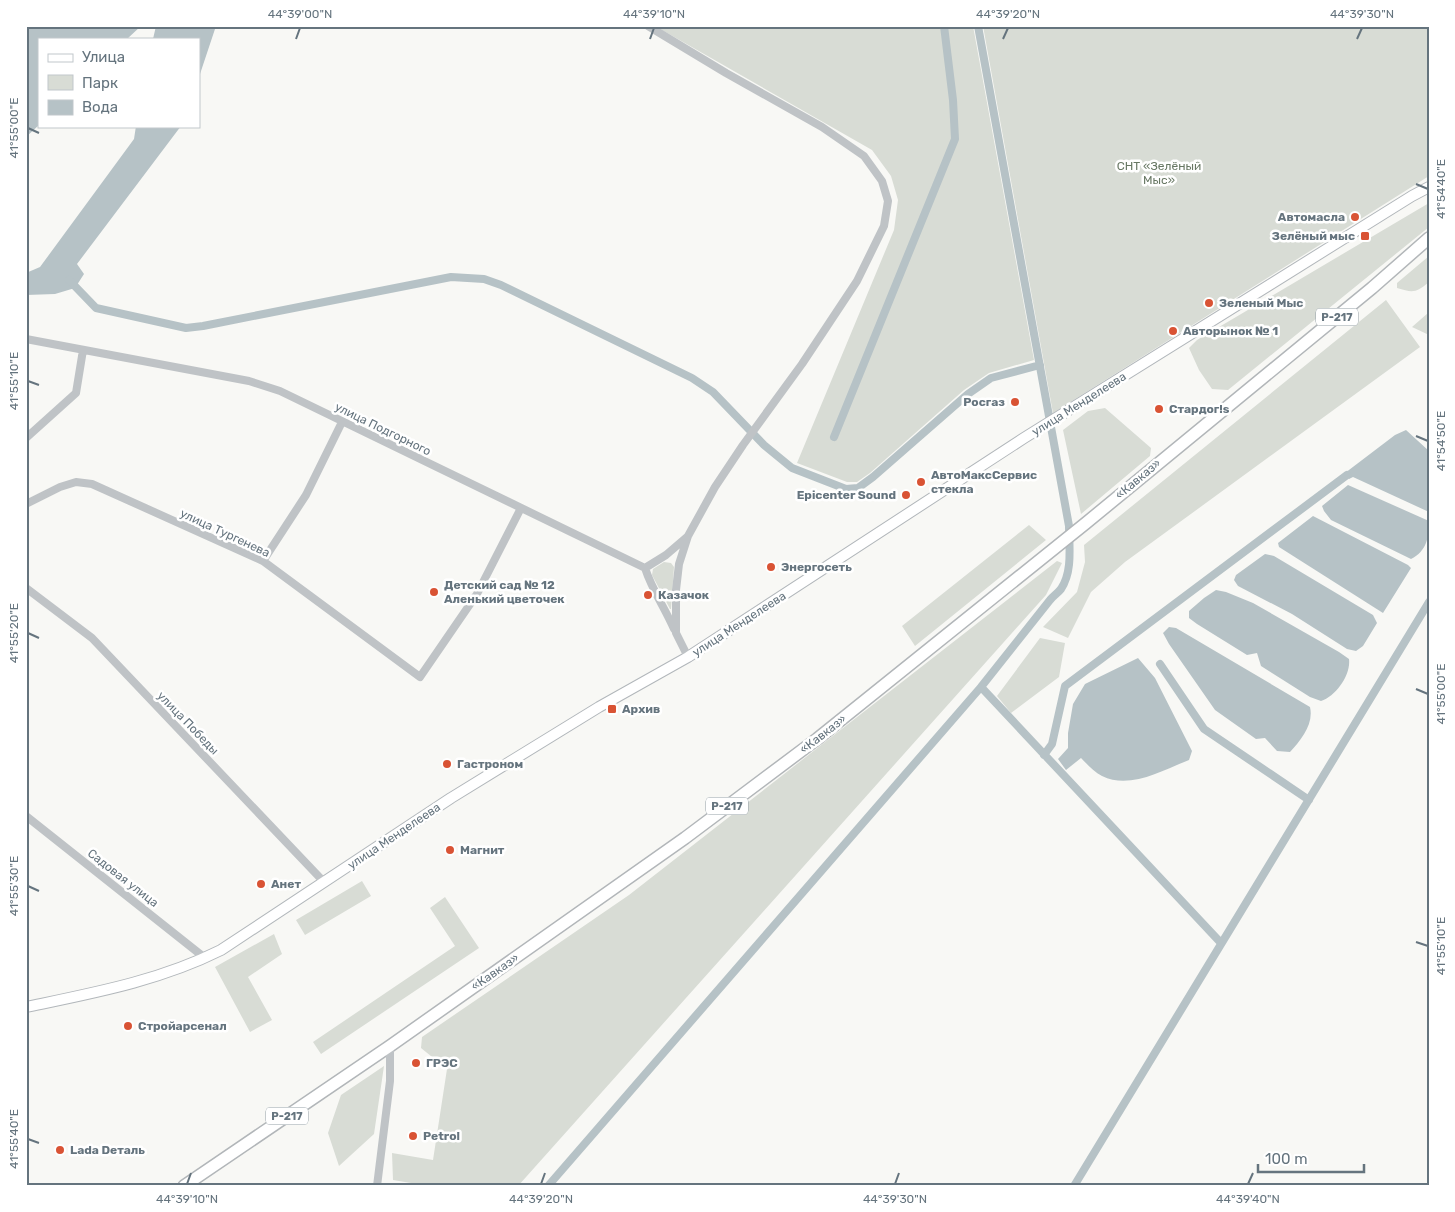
<svg xmlns="http://www.w3.org/2000/svg" width="1455" height="1212" viewBox="0 0 1455 1212" font-family="Rubik,sans-serif">
<style>
.green{fill:#d8dcd5}
.water{fill:#b6c2c6}
.lines{fill:none;stroke-linecap:round;stroke-linejoin:round}
.canal{stroke:#b6c2c6;stroke-width:8}
.major-casing{stroke:#b2b7bb;stroke-width:12}
.highway-casing{stroke:#b2b6b9;stroke-width:14}
.minor{stroke:#bfc3c6;stroke-width:8}
.major{stroke:#fff;stroke-width:10}
.highway{stroke:#fff;stroke-width:11}
.ticks{fill:none;stroke:#65747e;stroke-width:2}
.poi-dot{fill:#d95334;stroke:#fff;stroke-width:2}
.labels{text-anchor:middle;stroke-width:5;stroke-linejoin:round;paint-order:stroke}
.shield{fill:#fff;stroke:#939ea5;stroke-width:1}
.shield-label{font-size:11px;font-weight:bold;fill:#65747e}
.park-label{font-size:12px;fill:#677763;stroke:#fff}
.poi-label{font-size:12px;font-weight:bold;fill:#65747e;stroke:#fff;text-anchor:start}
.street-label{font-size:12px;fill:#65747e;stroke:#fff}
.neatline{fill:none;stroke:#65747e;stroke-width:2}
.ticks-label{font-size:12px;text-anchor:middle;fill:#65747e}
</style>
<rect width="100%" height="100%" fill="#f8f8f5"/>
<path class="green" d="M 655,26 L 973,26 L 1034,360 L 989,373 L 964,390 L 870,473 L 857,482 L 847,482 L 797,463 L 894,230 L 898,200 L 891,176 L 872,150 Z
M 983,26 L 1429,26 L 1429,176 L 1053,413 Z
M 1429,203 L 1429,227 L 1228,390 L 1212,389 L 1199,370 L 1189,348 L 1197,340 Z
M 1429,256 L 1429,282 C 1416,293 1413,293 1397,288 L 1397,283 Z
M 1386,300 L 1420,347 L 1125,562 L 1091,592 L 1068,638 L 1043,627 L 1077,592 L 1085,562 L 1084,545 Z
M 1428,313 L 1429,313 L 1429,335 L 1412,327 Z
M 1105,408 L 1151,448 L 1150,456 L 1081,514 L 1063,430 L 1088,411 Z
M 1029,525 L 1046,540 L 915,646 L 902,626 Z
M 1057,561 L 1062,563 L 1046,595 L 518,1186 L 429,1186 L 393,1180 L 392,1153 L 433,1160 L 447,1069 L 421,1048 L 422,1037 L 629,895 Z
M 664,562 L 671,563 L 674,567 L 671,609 L 670,609 L 652,575 L 653,569 Z
M 1040,638 L 1065,643 L 1059,677 L 1011,713 L 997,696 Z
M 362,881 L 371,896 L 305,935 L 296,920 Z
M 445,897 L 479,948 L 321,1054 L 313,1042 L 455,946 L 430,908 Z
M 274,934 L 282,954 L 248,977 L 272,1020 L 250,1032 L 215,967 Z
M 384,1066 L 374,1134 L 339,1166 L 328,1133 L 341,1095 Z"/>
<path class="water" d="M 26,26 L 141,26 L 127,39 L 39,39 L 39,125 L 26,137 Z
M 156,26 L 216,26 L 199,77 L 199,39 L 153,39 Z
M 136,126 L 181,126 L 77,264 L 84,274 L 75,288 L 55,294 L 26,295 L 26,273 L 40,267 L 134,139 Z
M 1406,430 L 1429,451 L 1429,512 L 1353,477 L 1349,479 L 1345,473 L 1395,435 Z
M 1348,485 L 1429,521 C 1429,537 1427,551 1411,559 L 1331,520 L 1324,511 L 1322,506 Z
M 1313,516 L 1408,565 L 1411,568 L 1383,613 L 1279,547 L 1278,543 Z
M 1265,554 L 1274,556 L 1373,615 L 1377,623 L 1363,646 L 1356,651 L 1347,649 L 1292,614 L 1238,586 L 1234,580 L 1236,575 Z
M 1216,590 L 1226,592 L 1253,603 L 1339,652 L 1349,659 C 1351,675 1336,696 1321,701 L 1310,697 L 1261,666 L 1257,653 L 1247,655 L 1197,624 L 1189,618 L 1189,611 L 1204,598 Z
M 1169,627 L 1176,628 L 1310,707 C 1314,724 1301,740 1290,752 L 1277,751 L 1265,738 L 1256,739 L 1215,710 L 1169,644 L 1163,633 Z
M 1138,658 L 1155,678 L 1192,751 L 1189,760 C 1163,770 1130,790 1102,776 C 1094,772 1087,764 1081,758 L 1066,770 L 1058,759 L 1068,748 L 1068,733 L 1073,704 L 1085,684 Z"/>
<g class="lines">
<path class="canal" d="M 69,280 L 96,308 L 186,328 L 203,326 L 451,277 L 484,279 L 501,285 L 692,378 L 713,392 L 764,445 L 792,468 L 846,489 L 858,488 L 873,477 L 968,394 L 991,378 L 1040,365
M 834,437 L 955,139 L 953,100 L 944,26
M 1160,664 L 1204,729 L 1309,800
M 981,687 L 1221,943
M 1044,755 L 1052,744 L 1065,686 L 1347,475
M 548,1186 L 981,687 L 1050,600 C 1053,596 1058,593 1061,589 C 1073,571 1069,546 1069,526 L 978,26
M 1074,1186 L 1429,602"/>
<g class="major-casing">
<path id="major" d="M 26,1007 C 93,993 159,981 221,950 L 451,798 L 599,707 L 688,657 L 1024,438 L 1412,196 L 1429,187"/>
</g>
<g class="highway-casing">
<path id="highway" d="M 184,1186 L 390,1046 L 685,838 L 817,739 L 1086,523 L 1372,288 L 1429,238"/>
</g>
<path class="minor" d="M 648,26 L 726,73 L 822,127 L 864,156 L 882,181 L 888,201 L 884,226 L 857,281 L 802,364 L 743,445 L 715,487 L 688,536 L 679,564 L 676,590 L 676,633 L 688,657
M 26,339 L 249,381 L 280,391 L 645,568 C 652,590 665,608 674,629
M 26,438 L 76,393 L 83,350
M 26,504 L 60,487 L 76,482 L 92,484 L 263,561 L 420,677 L 477,594 L 521,508
M 263,561 L 306,495 L 342,422
M 645,568 L 666,555 L 687,537
M 26,588 L 92,638 L 324,882
M 26,816 L 205,958
M 377,1186 L 390,1081 L 390,1046"/>
<use href="#major" class="major"/>
<use href="#highway" class="highway"/>
</g>
<path class="ticks" d="M 296,39 L 300,28M 650,39 L 654,28M 1003,39 L 1008,28M 1357,39 L 1362,28M 28,128 L 39,133M 1416,184 L 1428,189M 28,381 L 39,385M 1416,436 L 1428,441M 28,633 L 39,638M 1416,689 L 1428,694M 28,886 L 39,891M 1416,942 L 1428,946M 28,1139 L 39,1143M 187,1184 L 191,1173M 541,1184 L 545,1173M 895,1184 L 899,1173M 1248,1184 L 1253,1173"/>
<g class="poi-dot">
<circle cx="1355" cy="217" r="5"/>
<rect x="1360" y="231" width="10" height="10" rx="2.5"/>
<circle cx="1209" cy="303" r="5"/>
<circle cx="1173" cy="331" r="5"/>
<circle cx="1015" cy="402" r="5"/>
<circle cx="1159" cy="409" r="5"/>
<circle cx="921" cy="482" r="5"/>
<circle cx="906" cy="495" r="5"/>
<circle cx="771" cy="567" r="5"/>
<circle cx="434" cy="592" r="5"/>
<circle cx="648" cy="595" r="5"/>
<rect x="607" y="704" width="10" height="10" rx="2.5"/>
<circle cx="447" cy="764" r="5"/>
<circle cx="450" cy="850" r="5"/>
<circle cx="261" cy="884" r="5"/>
<circle cx="128" cy="1026" r="5"/>
<circle cx="416" cy="1063" r="5"/>
<circle cx="413" cy="1136" r="5"/>
<circle cx="60" cy="1150" r="5"/>
</g>
<g class="labels">
<g class="shield">
<rect x="1316" y="308.5" width="42" height="17" rx="4"/>
<rect x="706" y="797.5" width="42" height="17" rx="4"/>
<rect x="266" y="1107.5" width="42" height="17" rx="4"/>
</g>
<g class="shield-label">
<text x="1337" y="321">Р-217</text>
<text x="727" y="810">Р-217</text>
<text x="287" y="1120">Р-217</text>
</g>
<g class="park-label">
<text x="1159" y="170">СНТ «Зелёный<tspan x="1159" dy="14">Мыс»</tspan></text>
</g>
<g class="poi-label">
<text x="1345" y="221" text-anchor="end">Автомасла</text>
<text x="1355" y="240" text-anchor="end">Зелёный мыс</text>
<text x="1219" y="307">Зеленый Мыс</text>
<text x="1183" y="335">Авторынок № 1</text>
<text x="1005" y="406" text-anchor="end">Росгаз</text>
<text x="1169" y="413">Стардог!s</text>
<text x="931" y="479">АвтоМаксСервис<tspan x="931" dy="14">стекла</tspan></text>
<text x="896" y="499" text-anchor="end">Epicenter Sound</text>
<text x="781" y="571">Энергосеть</text>
<text x="444" y="589">Детский сад № 12<tspan x="444" dy="14">Аленький цветочек</tspan></text>
<text x="658" y="599">Казачок</text>
<text x="622" y="713">Архив</text>
<text x="457" y="768">Гастроном</text>
<text x="460" y="854">Магнит</text>
<text x="271" y="888">Анет</text>
<text x="138" y="1030">Стройарсенал</text>
<text x="426" y="1067">ГРЭС</text>
<text x="423" y="1140">Petrol</text>
<text x="70" y="1154">Lada Dеталь</text>
</g>
<g class="street-label">
<text transform="translate(1079 404) rotate(-32)" y="4">улица Менделеева</text>
<text transform="translate(383 429) rotate(26)" y="4">улица Подгорного</text>
<text transform="translate(1138 479) rotate(-40)" y="4">«Кавказ»</text>
<text transform="translate(225 533) rotate(25)" y="4">улица Тургенева</text>
<text transform="translate(739 624) rotate(-33)" y="4">улица Менделеева</text>
<text transform="translate(188 723) rotate(46)" y="4">улица Победы</text>
<text transform="translate(823 734) rotate(-38)" y="4">«Кавказ»</text>
<text transform="translate(394 836) rotate(-34)" y="4">улица Менделеева</text>
<text transform="translate(123 878) rotate(38)" y="4">Садовая улица</text>
<text transform="translate(495 972) rotate(-35)" y="4">«Кавказ»</text>
</g>
</g>
<rect width="1455" height="1212" fill="none" stroke="#ffffff" stroke-width="55"/>
<rect x="38" y="38" width="162" height="90" fill="#ffffff" stroke="#c1c7cb"/>
<rect x="48" y="54" width="25" height="8" fill="#ffffff" stroke="#c1c7cb"/>
<text x="82" y="62" font-size="15" fill="#65747e">Улица</text>
<rect x="48" y="75" width="25" height="15" fill="#d8dcd5" stroke="#c1c7cb"/>
<text x="82" y="88" font-size="15" fill="#65747e">Парк</text>
<rect x="48" y="100" width="25" height="15" fill="#b6c2c6" stroke="#c1c7cb"/>
<text x="82" y="112" font-size="15" fill="#65747e">Вода</text>
<path d="M1258 1164v8h106v-8" fill="none" stroke="#65747e" stroke-width="2.5"/>
<text x="1265" y="1164" font-size="15" fill="#65747e" stroke="#ffffff" stroke-width="4" paint-order="stroke">100 m</text>
<rect x="28" y="28" width="1400" height="1156" class="neatline"/>
<g class="ticks-label">
<text x="300" y="18">44°39'00"N</text>
<text x="654" y="18">44°39'10"N</text>
<text x="1008" y="18">44°39'20"N</text>
<text x="1362" y="18">44°39'30"N</text>
<text transform="translate(14 128) rotate(-90)" y="4">41°55'00"E</text>
<text transform="translate(1441 189) rotate(-90)" y="4">41°54'40"E</text>
<text transform="translate(14 381) rotate(-90)" y="4">41°55'10"E</text>
<text transform="translate(1441 441) rotate(-90)" y="4">41°54'50"E</text>
<text transform="translate(14 633) rotate(-90)" y="4">41°55'20"E</text>
<text transform="translate(1441 694) rotate(-90)" y="4">41°55'00"E</text>
<text transform="translate(14 886) rotate(-90)" y="4">41°55'30"E</text>
<text transform="translate(1441 946) rotate(-90)" y="4">41°55'10"E</text>
<text transform="translate(14 1139) rotate(-90)" y="4">41°55'40"E</text>
<text x="187" y="1203">44°39'10"N</text>
<text x="541" y="1203">44°39'20"N</text>
<text x="895" y="1203">44°39'30"N</text>
<text x="1248" y="1203">44°39'40"N</text>
</g>
</svg>
